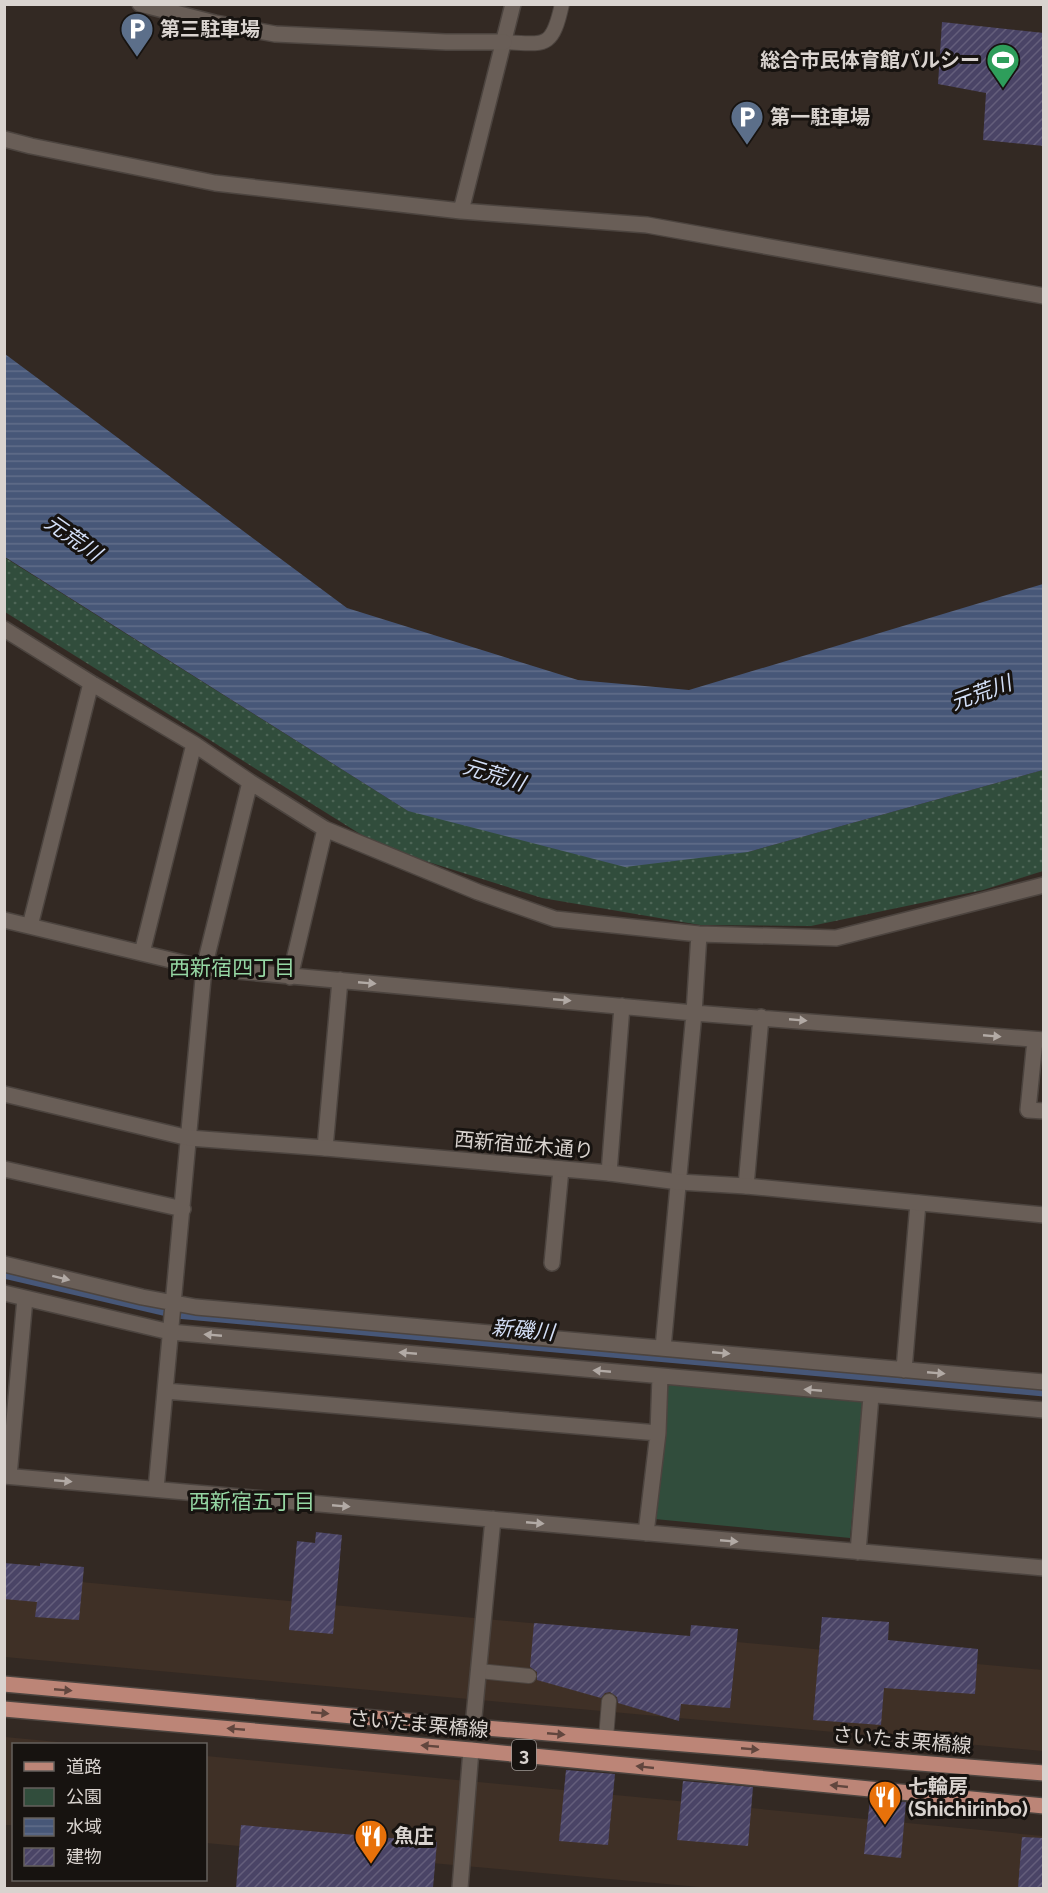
<svg xmlns="http://www.w3.org/2000/svg" width="1048" height="1893" viewBox="0 0 1048 1893" font-family="Raleway,'Noto Sans JP',sans-serif">
<style>
.built{fill:#3f3026}
.grass{fill:url(#grass-dots)}
.park{fill:#314d3c}
.water{fill:url(#water-rules)}
.lines{fill:none;stroke-linecap:round;stroke-linejoin:round}
.stream{stroke:#475778;stroke-width:7}
.building{fill:url(#building-hatch)}
.lane-casing{stroke:#4c443f;stroke-width:16}
.street-casing{stroke:#4c443f;stroke-width:18}
.secondary-casing{stroke:#4c443f;stroke-width:18}
.primary-casing{stroke:#4c443f;stroke-width:18}
.lane{stroke:#695e57;stroke-width:14}
.street{stroke:#695e57;stroke-width:15}
.secondary{stroke:#695e57;stroke-width:15}
.primary{stroke:#bc8577;stroke-width:15}
.oneway{fill:#b2aaa5}
.oneway2{fill:#61463e}
.labels{text-anchor:middle;stroke-width:6;stroke-linejoin:round;paint-order:stroke}
.shield{fill:#171310;stroke:#9f9996;stroke-width:1.5}
.shield-label{font-size:18px;font-weight:bold;fill:#d9d3cf}
.poi-label{font-size:20px;font-weight:bold;fill:#d9d3cf;stroke:#171310;text-anchor:start}
.street-label{font-size:20px;fill:#d9d3cf;stroke:#171310}
.water-label{font-size:21px;font-style:italic;fill:#d3dff7;stroke:#171310}
.neighbourhood-label{font-size:21px;fill:#95d7a3;stroke:#171310}
</style>
<defs>
<pattern id="grass-dots" width="8" height="8" patternUnits="userSpaceOnUse" patternTransform="scale(1.5)"><rect width="8" height="8" fill="#314d3c"/><path d="M2 2h.1M6 6h.1" fill="none" stroke="#4e6657" stroke-width="1.8" stroke-linecap="round"/></pattern>
<pattern id="water-rules" width="6" height="5" patternUnits="userSpaceOnUse" patternTransform="scale(1.5)"><rect width="6" height="5" fill="#475778"/><path d="M0 2.5h6" fill="none" stroke="#616e8a"/></pattern>
<pattern id="building-hatch" width="6" height="6" patternUnits="userSpaceOnUse" patternTransform="scale(1.5)"><rect width="6" height="6" fill="#4a4466"/><path d="M-1 1l2-2M0 6l6-6M5 7l2-2" fill="none" stroke="#645e7b"/></pattern>
</defs>
<rect width="100%" height="100%" fill="#332923"/>
<path class="built" d="M 4,1575 L 1043,1670 L 1043,1751 L 5,1657 Z
M 5,1737 L 79,1744 L 14,1744 L 13,1825 L 5,1825 Z
M 206,1756 L 1043,1836 L 1043,1888 L 711,1888 L 206,1843 Z"/>
<path class="grass" d="M 4,557 L 408,811 L 748,852 L 1043,770 L 1043,871 L 983,890 L 811,926 L 700,925 L 542,898 L 381,847 L 5,612 Z"/>
<path class="park" d="M 669,1378 L 864,1397 L 850,1538 L 655,1519 Z"/>
<path class="water" d="M 5,354 L 347,608 L 578,680 L 689,690 L 1043,584 L 1043,770 L 748,852 L 625,867 L 408,811 L 5,557 Z"/>
<g class="lines">
<path class="stream" d="M 4,1275 L 176,1315 L 1044,1393"/>
</g>
<path class="building" d="M 942,22 L 1044,33 L 1044,146 L 983,140 L 986,93 L 938,84 Z
M 316,1532 L 342,1535 L 333,1634 L 289,1630 L 297,1541 L 315,1543 Z
M 4,1563 L 40,1566 L 40,1563 L 84,1567 L 79,1620 L 35,1617 L 37,1602 L 4,1599 Z
M 822,1617 L 889,1622 L 888,1640 L 978,1649 L 975,1694 L 884,1688 L 881,1725 L 813,1720 Z
M 534,1623 L 690,1636 L 691,1625 L 738,1629 L 730,1708 L 681,1704 L 679,1721 L 618,1703 L 617,1697 L 610,1692 L 605,1693 L 601,1698 L 537,1680 L 537,1672 L 530,1667 Z
M 566,1770 L 615,1774 L 608,1845 L 559,1841 Z
M 683,1781 L 753,1787 L 748,1846 L 677,1840 Z
M 870,1799 L 906,1802 L 901,1858 L 864,1854 Z
M 241,1825 L 437,1842 L 433,1888 L 236,1888 Z
M 1022,1837 L 1044,1838 L 1044,1888 L 1018,1888 Z"/>
<g class="lines">
<g class="lane-casing">
<path id="lane" d="M 504,42 C 545,44 552,50 562,4
M 479,1671 L 529,1676
M 606,1738 L 609,1701"/>
</g>
<g class="street-casing">
<path id="street" d="M 4,139 L 31,146 L 215,183 L 461,211 L 647,225 L 1044,296
M 461,211 L 513,4
M 4,629 L 91,683 L 194,744 L 250,782 L 325,829 L 478,892 L 555,919 L 699,934 L 836,938 L 1044,885
M 4,920 L 204,968 L 694,1013 L 1044,1040
M 30,926 L 91,683
M 142,953 L 194,744
M 290,977 L 325,829
M 1035,1040 L 1028,1110 L 1044,1111
M 325,1148 L 340,980
M 4,1169 L 183,1209
M 609,1173 L 622,1006
M 746,1186 L 761,1017
M 552,1263 L 561,1169
M 4,1264 L 142,1297 L 196,1307 L 1044,1382
M 4,1293 L 170,1332 L 1044,1410
M 663,1348 L 694,1013 L 699,934
M 904,1370 L 918,1203
M 165,1391 L 658,1433
M 4,1476 L 1044,1568
M 9,1476 L 25,1298
M 156,1489 L 204,968 L 250,782
M 646,1533 L 658,1433 L 660,1376
M 858,1552 L 871,1396
M 473,1727 L 493,1519
M 460,1888 L 471,1750"/>
</g>
<g class="secondary-casing">
<path id="secondary" d="M 140,4 L 215,23 L 275,34 L 446,42 L 504,42
M 4,1094 L 189,1138 L 325,1148 L 609,1173 L 679,1182 L 746,1186 L 1044,1215"/>
</g>
<g class="primary-casing">
<path id="primary" d="M 4,1684 L 473,1727 L 1044,1773
M 4,1709 L 471,1750 L 1044,1806"/>
</g>
<use href="#lane" class="lane"/>
<use href="#street" class="street"/>
<use href="#secondary" class="secondary"/>
<use href="#primary" class="primary"/>
</g>
<defs><path id="oneway-solid" d="M-6-.8H1V-3.2L6.5 0L1 3.2V.8H-6Z" transform="scale(1.5)"/></defs>
<g class="oneway">
<use href="#oneway-solid" transform="translate(367 983) rotate(5)"/>
<use href="#oneway-solid" transform="translate(562 1000) rotate(5)"/>
<use href="#oneway-solid" transform="translate(798 1020) rotate(5)"/>
<use href="#oneway-solid" transform="translate(992 1036) rotate(5)"/>
<use href="#oneway-solid" transform="translate(61 1278) rotate(14)"/>
<use href="#oneway-solid" transform="translate(213 1335) rotate(-175)"/>
<use href="#oneway-solid" transform="translate(408 1353) rotate(-175)"/>
<use href="#oneway-solid" transform="translate(721 1353) rotate(5)"/>
<use href="#oneway-solid" transform="translate(602 1371) rotate(-175)"/>
<use href="#oneway-solid" transform="translate(936 1373) rotate(5)"/>
<use href="#oneway-solid" transform="translate(813 1390) rotate(-175)"/>
<use href="#oneway-solid" transform="translate(63 1481) rotate(5)"/>
<use href="#oneway-solid" transform="translate(341 1506) rotate(5)"/>
<use href="#oneway-solid" transform="translate(535 1523) rotate(5)"/>
<use href="#oneway-solid" transform="translate(729 1541) rotate(5)"/>
</g>
<g class="oneway2">
<use href="#oneway-solid" transform="translate(63 1690) rotate(5)"/>
<use href="#oneway-solid" transform="translate(320 1713) rotate(5)"/>
<use href="#oneway-solid" transform="translate(236 1729) rotate(-175)"/>
<use href="#oneway-solid" transform="translate(556 1734) rotate(5)"/>
<use href="#oneway-solid" transform="translate(430 1746) rotate(-175)"/>
<use href="#oneway-solid" transform="translate(750 1749) rotate(5)"/>
<use href="#oneway-solid" transform="translate(645 1767) rotate(-174)"/>
<use href="#oneway-solid" transform="translate(839 1786) rotate(-174)"/>
</g>
<defs>
<g id="parking-pin" transform="scale(1.725)"><path d="M0 17L-7.5 6A9.5 9.5 0 1 1 7.5 6Z" fill="#5c6f8a" stroke="#171310"/><path d="M-3.5-5.5H1a3.5 3.5 0 0 1 0 7H-1V5.5H-3.5ZM-1-3.4V-.6H.8a1.4 1.4 0 0 0 0-2.8Z" fill="#fff"/></g>
<g id="stadium-pin" transform="scale(1.725)"><path d="M0 17L-7.5 6A9.5 9.5 0 1 1 7.5 6Z" fill="#2e9e5b" stroke="#171310"/><path d="M0-5a6.5 5 0 1 0 0 10a6.5 5 0 1 0 0-10ZM-3.5-1.8h7v3.6h-7Z" fill="#fff"/></g>
<g id="restaurant-pin" transform="scale(1.725)"><path d="M0 17L-7.5 6A9.5 9.5 0 1 1 7.5 6Z" fill="#e8710a" stroke="#171310"/><path d="M-5-6h1v4h1v-4h1v4h1v-4h1v5L-1.5 .5V6h-2V.5L-5-1ZM5-6V6H3V1.5H1.5Q1.5-4 5-6Z" fill="#fff"/></g>
</defs>
<g fill-rule="evenodd">
<use href="#parking-pin" x="137" y="29"/>
<use href="#stadium-pin" x="1003" y="60"/>
<use href="#parking-pin" x="747" y="117"/>
<use href="#restaurant-pin" x="885" y="1797"/>
<use href="#restaurant-pin" x="371" y="1836"/>
</g>
<g class="labels">
<rect class="shield" x="512" y="1740" width="24" height="30" rx="4.5"/>
<g class="shield-label">
<text x="524" y="1761">3</text>
</g>
<g class="poi-label">
<text x="160" y="36">第三駐車場</text>
<text x="980" y="67" text-anchor="end">総合市民体育館パルシー</text>
<text x="770" y="124">第一駐車場</text>
<text x="908" y="1793">七輪房<tspan x="908" dy="23">(Shichirinbo)</tspan></text>
<text x="394" y="1843">魚庄</text>
</g>
<g class="street-label">
<text transform="translate(524 1145) rotate(5)" y="7">西新宿並木通り</text>
<text transform="translate(419 1724) rotate(5)" y="7">さいたま栗橋線</text>
<text transform="translate(902 1740) rotate(5)" y="7">さいたま栗橋線</text>
</g>
<g class="water-label">
<text transform="translate(73 538) rotate(35)" y="7">元荒川</text>
<text transform="translate(981 693) rotate(-20)" y="7">元荒川</text>
<text transform="translate(494 775) rotate(17)" y="7">元荒川</text>
<text transform="translate(523 1330) rotate(5)" y="7">新磯川</text>
</g>
<g class="neighbourhood-label">
<text x="232" y="975">西新宿四丁目</text>
<text x="252" y="1509">西新宿五丁目</text>
</g>
</g>
<rect width="1048" height="1893" fill="none" stroke="#d9d3cf" stroke-width="12"/>
<rect x="12" y="1743" width="195" height="138" fill="#171310" stroke="#65605c" stroke-width="1.5"/>
<rect x="24" y="1762" width="30" height="9" fill="#bc8577" stroke="#65605c" stroke-width="1.5"/>
<text x="66" y="1773" font-size="18" fill="#d9d3cf">道路</text>
<rect x="24" y="1788" width="30" height="18" fill="#314d3c" stroke="#65605c" stroke-width="1.5"/>
<text x="66" y="1803" font-size="18" fill="#d9d3cf">公園</text>
<rect x="24" y="1818" width="30" height="18" fill="url(#water-rules)" stroke="#65605c" stroke-width="1.5"/>
<text x="66" y="1833" font-size="18" fill="#d9d3cf">水域</text>
<rect x="24" y="1848" width="30" height="18" fill="url(#building-hatch)" stroke="#65605c" stroke-width="1.5"/>
<text x="66" y="1863" font-size="18" fill="#d9d3cf">建物</text>
</svg>
